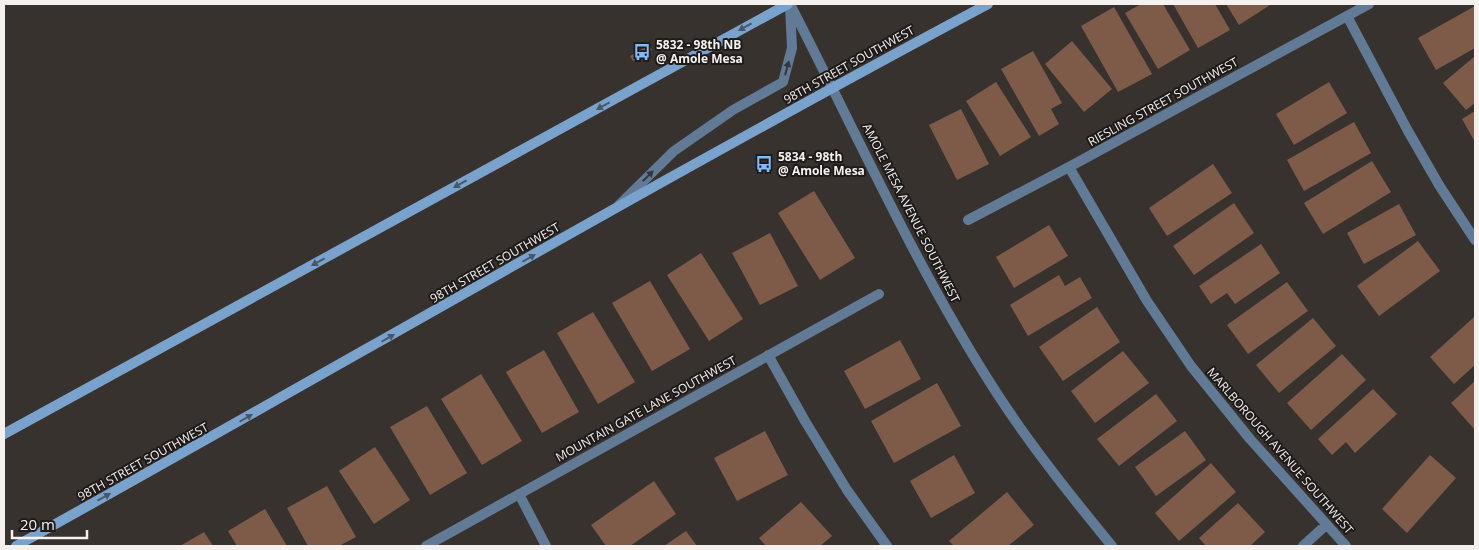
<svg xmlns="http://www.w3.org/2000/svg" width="1479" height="550" viewBox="0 0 1479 550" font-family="'Open Sans',sans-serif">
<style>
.building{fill:#7e5b49}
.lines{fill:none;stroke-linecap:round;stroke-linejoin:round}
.minor{stroke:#617b96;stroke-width:10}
.tertiary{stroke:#617b96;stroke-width:10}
.secondary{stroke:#79a3cd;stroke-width:10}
.oneway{fill:#46586a}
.oneway2{fill:#31373e}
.labels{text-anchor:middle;stroke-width:4;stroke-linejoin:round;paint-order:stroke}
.poi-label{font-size:12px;font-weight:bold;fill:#f5f1ef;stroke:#1d1a19;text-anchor:start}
.street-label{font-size:12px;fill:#f5f1ef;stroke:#1d1a19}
</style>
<rect width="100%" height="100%" fill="#38322f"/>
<path class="building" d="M 1141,4 L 1163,4 L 1190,50 L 1158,69 L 1125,13 Z
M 1173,4 L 1215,4 L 1230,30 L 1198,48 Z
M 1226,4 L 1269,4 L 1270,5 L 1239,25 Z
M 1475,6 L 1475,48 L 1436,70 L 1418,38 Z
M 1114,7 L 1152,74 L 1118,92 L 1081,26 Z
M 1072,41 L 1112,89 L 1084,112 L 1045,64 Z
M 649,45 L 652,50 L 633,61 L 630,56 Z
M 1033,51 L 1062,103 L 1051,109 L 1059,124 L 1039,136 L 1001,69 Z
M 1475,56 L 1475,103 L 1466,110 L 1443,83 Z
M 996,82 L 1031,137 L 1000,156 L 966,101 Z
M 1329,82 L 1347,113 L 1294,145 L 1276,114 Z
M 961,109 L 989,164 L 957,180 L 929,125 Z
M 1475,111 L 1475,142 L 1462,119 Z
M 1354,122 L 1371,153 L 1304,191 L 1287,160 Z
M 1372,161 L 1391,192 L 1323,234 L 1304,203 Z
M 1213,164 L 1232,193 L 1167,236 L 1149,208 Z
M 814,191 L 855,258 L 820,280 L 778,213 Z
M 1234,203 L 1254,233 L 1194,275 L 1173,246 Z
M 1399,204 L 1416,235 L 1364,264 L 1347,233 Z
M 1049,225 L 1068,256 L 1014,288 L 996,257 Z
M 770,233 L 798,286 L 760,305 L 732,253 Z
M 1418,241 L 1440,271 L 1379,316 L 1357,286 Z
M 1261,244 L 1280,273 L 1235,304 L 1227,293 L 1211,304 L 1199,286 Z
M 701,253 L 743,319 L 709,341 L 667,275 Z
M 1059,275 L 1065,286 L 1080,277 L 1092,298 L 1028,336 L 1010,305 Z
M 650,281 L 690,349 L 652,371 L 612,303 Z
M 1287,282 L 1308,311 L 1248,354 L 1227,325 Z
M 1097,307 L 1120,342 L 1063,381 L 1039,347 Z
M 593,312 L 635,382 L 598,404 L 557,333 Z
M 1474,317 L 1475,319 L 1475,365 L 1454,384 L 1430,357 Z
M 1313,318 L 1336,346 L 1279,393 L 1256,365 Z
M 900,340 L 921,379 L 865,409 L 844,371 Z
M 544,350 L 579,412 L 542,433 L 506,372 Z
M 1123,351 L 1149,383 L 1095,423 L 1071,391 Z
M 1342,354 L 1366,380 L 1311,430 L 1287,403 Z
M 481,374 L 522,441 L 482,465 L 441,399 Z
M 1475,381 L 1475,430 L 1451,403 Z
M 937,383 L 961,426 L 894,463 L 871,421 Z
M 1373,389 L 1397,414 L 1355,453 L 1346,442 L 1332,455 L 1318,439 Z
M 1156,394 L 1177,421 L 1119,466 L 1097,439 Z
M 427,406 L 467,473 L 430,495 L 390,427 Z
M 765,431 L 788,475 L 737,501 L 714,458 Z
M 1185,431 L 1206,460 L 1156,496 L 1135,467 Z
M 375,447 L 410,500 L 374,524 L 339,471 Z
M 954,455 L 975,493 L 931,518 L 910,481 Z
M 1430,455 L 1456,478 L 1407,533 L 1382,509 Z
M 1211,463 L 1236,492 L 1179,541 L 1155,513 Z
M 654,481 L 676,514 L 630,546 L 606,546 L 591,525 Z
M 327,486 L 356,537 L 339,546 L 308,546 L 287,508 Z
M 1007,492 L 1034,525 L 1008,546 L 954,546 L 949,541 Z
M 801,502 L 832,536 L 820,546 L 766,546 L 759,538 Z
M 1238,503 L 1265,532 L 1250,546 L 1206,546 L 1199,538 Z
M 265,509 L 287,546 L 237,546 L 228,531 Z
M 686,531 L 697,546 L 664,546 Z
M 204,532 L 213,546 L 180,546 Z"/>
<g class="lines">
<path class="minor" d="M 1347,16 L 1408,131 L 1439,185 L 1475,240
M 1069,167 L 1147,301 L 1191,366 L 1250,439 L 1346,546
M 968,220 L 1069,167 L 1369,4
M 768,355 L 805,421 L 847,490 L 887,546
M 519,494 L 546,546
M 426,546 L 879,294
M 1303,546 L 1326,525"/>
<path class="tertiary" d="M 790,4 C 857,134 916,268 996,392 C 1031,446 1071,496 1112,546
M 619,205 L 674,151 L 733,110 L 783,82 L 792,48 L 790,6"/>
<path class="secondary" d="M 4,434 L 788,4
M 16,546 C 340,366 661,178 988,4"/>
</g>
<defs><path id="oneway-solid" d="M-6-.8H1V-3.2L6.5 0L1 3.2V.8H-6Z" transform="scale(1.25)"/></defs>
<g class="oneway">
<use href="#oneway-solid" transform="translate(745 27) rotate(151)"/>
<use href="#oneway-solid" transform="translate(603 106) rotate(151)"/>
<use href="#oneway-solid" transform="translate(460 184) rotate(151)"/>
<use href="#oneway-solid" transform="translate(529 258) rotate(-30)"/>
<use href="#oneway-solid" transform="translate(318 262) rotate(151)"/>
<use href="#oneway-solid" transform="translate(388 338) rotate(-30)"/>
<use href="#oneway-solid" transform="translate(246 418) rotate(-30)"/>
<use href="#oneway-solid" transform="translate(104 497) rotate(-29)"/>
</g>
<g class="oneway2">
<use href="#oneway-solid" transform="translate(787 68) rotate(-75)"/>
<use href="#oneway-solid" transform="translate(648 176) rotate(-45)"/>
</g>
<defs>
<g id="bus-bare" transform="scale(1.35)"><path d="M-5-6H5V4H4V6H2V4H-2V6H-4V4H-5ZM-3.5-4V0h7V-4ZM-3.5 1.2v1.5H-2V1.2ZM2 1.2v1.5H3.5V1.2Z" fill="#7fbdfa" stroke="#1d1a19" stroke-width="2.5" paint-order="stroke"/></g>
</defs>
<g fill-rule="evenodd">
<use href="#bus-bare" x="642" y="52"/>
<use href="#bus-bare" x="764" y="164"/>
</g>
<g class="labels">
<g class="poi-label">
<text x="656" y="49">5832 - 98th NB<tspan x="656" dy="14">@ Amole Mesa</tspan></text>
<text x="778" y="161">5834 - 98th<tspan x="778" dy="14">@ Amole Mesa</tspan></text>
</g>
<g class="street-label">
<text transform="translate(849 65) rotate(-29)" y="4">98TH STREET SOUTHWEST</text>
<text transform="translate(1163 102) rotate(-29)" y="4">RIESLING STREET SOUTHWEST</text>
<text transform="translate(911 213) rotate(63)" y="4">AMOLE MESA AVENUE SOUTHWEST</text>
<text transform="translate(495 263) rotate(-30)" y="4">98TH STREET SOUTHWEST</text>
<text transform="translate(646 409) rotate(-29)" y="4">MOUNTAIN GATE LANE SOUTHWEST</text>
<text transform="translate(1280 451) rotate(49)" y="4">MARLBOROUGH AVENUE SOUTHWEST</text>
<text transform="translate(143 462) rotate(-29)" y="4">98TH STREET SOUTHWEST</text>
</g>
</g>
<rect width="1479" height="550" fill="none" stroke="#f5f1ef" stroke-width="10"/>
<path d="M12 530v8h75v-8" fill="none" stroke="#f5f1ef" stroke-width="2.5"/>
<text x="20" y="530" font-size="15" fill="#f5f1ef" stroke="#1d1a19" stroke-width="4" paint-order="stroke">20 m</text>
</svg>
